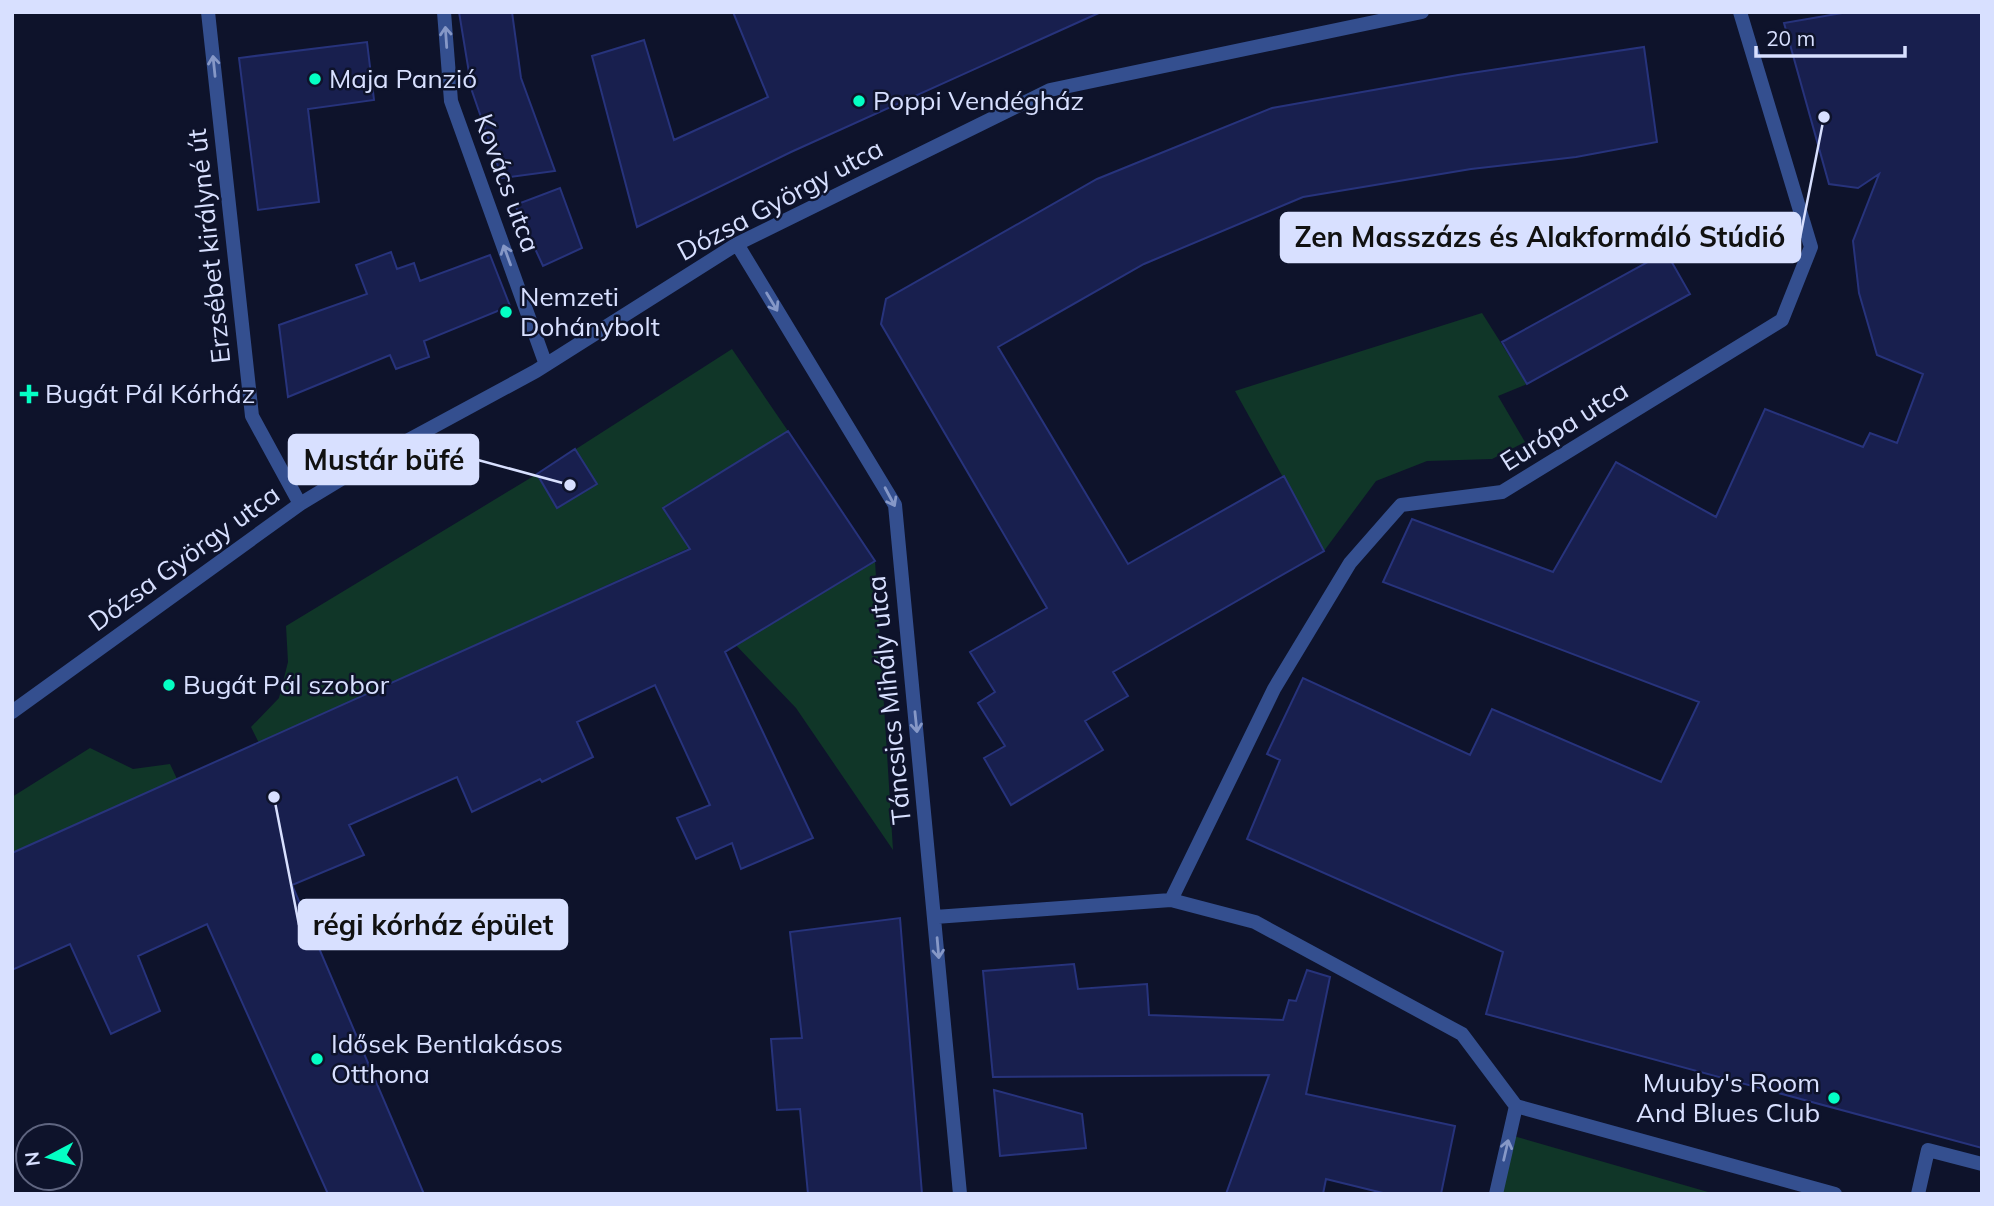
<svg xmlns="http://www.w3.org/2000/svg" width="1994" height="1206" viewBox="0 0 1994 1206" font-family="Mulish,sans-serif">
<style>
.green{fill:#103628}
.building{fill:#181f4e;stroke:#27337c;stroke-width:2}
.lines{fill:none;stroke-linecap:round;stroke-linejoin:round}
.street{stroke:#344f8f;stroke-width:14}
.oneway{stroke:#8698c7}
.poi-dot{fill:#04ffc4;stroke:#0e132b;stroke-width:2.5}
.labels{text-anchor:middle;stroke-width:5;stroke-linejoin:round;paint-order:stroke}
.poi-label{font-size:26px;fill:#d8e0ff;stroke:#0e132b;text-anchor:start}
.street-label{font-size:26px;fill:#d8e0ff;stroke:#0e132b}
.leader{fill:none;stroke:#d8e0ff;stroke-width:2.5}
.callout-dot{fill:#d8e0ff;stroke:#0e132b;stroke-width:2.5}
.callout{fill:#d8e0ff;stroke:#d8e0ff;stroke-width:2.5}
.callout-label{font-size:28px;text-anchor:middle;font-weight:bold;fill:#111}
</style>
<rect width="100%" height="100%" fill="#0e132b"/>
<path class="green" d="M 1482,313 L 1527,384 L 1498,396 L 1525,442 L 1492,459 L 1427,461 L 1376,481 L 1324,551 L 1235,391 Z
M 732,349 L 788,431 L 663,507 L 689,548 L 259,743 L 251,727 L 279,698 L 288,662 L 286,626 L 537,474 Z
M 875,561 L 893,850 L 796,708 L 709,617 L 748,638 Z
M 90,748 L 133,769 L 170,764 L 177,779 L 12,853 L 12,797 Z
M 1510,1135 L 1715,1194 L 1496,1194 Z"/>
<path class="building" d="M 459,12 L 512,12 L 521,78 L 555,171 L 502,178 L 472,91 Z
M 733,12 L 1101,12 L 791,152 L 637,227 L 592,56 L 644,40 L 674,140 L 768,97 Z
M 1848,12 L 1982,12 L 1982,1148 L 1486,1014 L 1503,952 L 1247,839 L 1280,760 L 1267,754 L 1303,678 L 1470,755 L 1492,709 L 1661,782 L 1699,702 L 1383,582 L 1412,519 L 1553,572 L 1616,462 L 1716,517 L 1765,409 L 1863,447 L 1870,433 L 1897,443 L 1923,374 L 1877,355 L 1859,293 L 1853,241 L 1879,174 L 1858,188 L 1829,184 L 1784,23 Z
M 367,42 L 374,100 L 308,109 L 319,202 L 258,210 L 239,58 Z
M 1644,47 L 1657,142 L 1576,157 L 1471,169 L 1303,197 L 1144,264 L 998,347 L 1128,564 L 1284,476 L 1324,551 L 1113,672 L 1128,696 L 1085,721 L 1103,750 L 1011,805 L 984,758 L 1005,746 L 978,703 L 995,692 L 970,652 L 1047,608 L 881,324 L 886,299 L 1097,179 L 1272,108 L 1458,75 Z
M 560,188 L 582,248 L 543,266 L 515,205 Z
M 391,252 L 397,269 L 414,263 L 420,281 L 490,255 L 510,306 L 424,341 L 429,357 L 396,369 L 390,355 L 288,397 L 279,325 L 367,294 L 356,265 Z
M 1666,252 L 1690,294 L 1527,384 L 1502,342 Z
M 788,431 L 875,561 L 725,652 L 813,838 L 741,869 L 732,843 L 696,859 L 677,818 L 710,805 L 655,685 L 577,722 L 593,757 L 542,782 L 540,779 L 472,812 L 457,777 L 349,825 L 364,855 L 292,885 L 424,1194 L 328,1194 L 207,924 L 138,956 L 160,1011 L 111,1034 L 70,944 L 12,970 L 12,853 L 690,549 L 663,508 Z
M 575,449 L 597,484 L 557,508 L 537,474 Z
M 900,918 L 922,1194 L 808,1194 L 800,1109 L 777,1110 L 771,1039 L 802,1038 L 790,932 Z
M 1074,964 L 1078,989 L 1147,984 L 1149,1015 L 1283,1020 L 1289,1000 L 1296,1001 L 1307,970 L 1330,977 L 1306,1094 L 1455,1126 L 1441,1194 L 1387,1194 L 1326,1179 L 1323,1194 L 1226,1194 L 1269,1075 L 993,1077 L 983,971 Z
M 994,1090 L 1082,1114 L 1086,1148 L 1000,1156 Z"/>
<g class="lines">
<path class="street" d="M 208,12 L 252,416 L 300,504
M 444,12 L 451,101 L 546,365
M 737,244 L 895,505 L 960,1194
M 12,712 L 300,504 L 381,455 L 536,371 L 737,244 L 1050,90 L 1422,12
M 1171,900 L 1274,689 L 1350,563 L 1401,505 L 1502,492 L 1782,320 L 1811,247 L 1740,12
M 935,917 L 1171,900 L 1255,922 L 1462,1034 L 1516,1106 L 1835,1194
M 1496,1194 L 1516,1106
M 1918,1194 L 1928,1150 L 1982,1164"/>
</g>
<defs><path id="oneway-shaft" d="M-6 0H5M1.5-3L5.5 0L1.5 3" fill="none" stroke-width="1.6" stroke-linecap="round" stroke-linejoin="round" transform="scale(1.75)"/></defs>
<g class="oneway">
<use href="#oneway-shaft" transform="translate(446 37) rotate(-94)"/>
<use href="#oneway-shaft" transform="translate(214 66) rotate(-96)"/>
<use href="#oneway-shaft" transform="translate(507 255) rotate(-110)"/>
<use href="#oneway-shaft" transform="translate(772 302) rotate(59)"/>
<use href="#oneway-shaft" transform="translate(890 497) rotate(62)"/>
<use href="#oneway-shaft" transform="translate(916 722) rotate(84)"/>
<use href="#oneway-shaft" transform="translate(938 948) rotate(85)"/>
<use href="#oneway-shaft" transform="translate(1506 1150) rotate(-77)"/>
</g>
<g class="poi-dot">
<circle cx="315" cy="79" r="7"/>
<circle cx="859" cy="101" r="7"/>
<circle cx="506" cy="312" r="7"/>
<path d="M25.5 383.5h7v7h7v7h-7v7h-7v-7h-7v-7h7z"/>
<circle cx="169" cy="685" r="7"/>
<circle cx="317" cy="1059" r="7"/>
<circle cx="1834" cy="1098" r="7"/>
</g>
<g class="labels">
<g class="poi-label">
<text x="329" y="88">Maja Panzió</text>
<text x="873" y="110">Poppi Vendégház</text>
<text x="520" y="306">Nemzeti<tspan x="520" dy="30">Dohánybolt</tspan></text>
<text x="45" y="403">Bugát Pál Kórház</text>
<text x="183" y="694">Bugát Pál szobor</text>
<text x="331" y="1053">Idősek Bentlakásos<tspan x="331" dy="30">Otthona</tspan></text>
<text x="1820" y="1092" text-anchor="end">Muuby's Room<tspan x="1820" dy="30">And Blues Club</tspan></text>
</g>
<g class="street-label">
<text transform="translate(507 183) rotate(70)" y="9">Kovács utca</text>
<text transform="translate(780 200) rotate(-28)" y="9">Dózsa György utca</text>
<text transform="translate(209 246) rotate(-96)" y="9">Erzsébet királyné út</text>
<text transform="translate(1564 426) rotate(-32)" y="9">Európa utca</text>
<text transform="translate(184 558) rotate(-36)" y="9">Dózsa György utca</text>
<text transform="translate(889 700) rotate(-96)" y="9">Táncsics Mihály utca</text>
</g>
</g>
<path class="leader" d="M1824 117L1800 238M570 485L478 460M274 797L299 925"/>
<g class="callout-dot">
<circle cx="1824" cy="117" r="7"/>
<circle cx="570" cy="485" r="7"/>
<circle cx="274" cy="797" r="7"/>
</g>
<g class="callout">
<rect x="1281" y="213" width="519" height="49" rx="7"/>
<rect x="289" y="435" width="189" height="49" rx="7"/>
<rect x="299" y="900" width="268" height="49" rx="7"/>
</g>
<g class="callout-label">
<text x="1540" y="247">Zen Masszázs és Alakformáló Stúdió</text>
<text x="384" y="470">Mustár büfé</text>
<text x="433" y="935">régi kórház épület</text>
</g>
<rect width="1994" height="1206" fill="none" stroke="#d8e0ff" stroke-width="28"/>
<g transform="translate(49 1157) rotate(263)"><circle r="33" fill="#0e132b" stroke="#5f6580" stroke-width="2"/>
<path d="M0-5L12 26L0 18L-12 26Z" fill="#04ffc4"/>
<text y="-10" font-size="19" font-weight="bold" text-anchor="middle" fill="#d8e0ff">N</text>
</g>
<path d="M1756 46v10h149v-10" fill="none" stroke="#d8e0ff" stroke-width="3.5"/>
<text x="1766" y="46" font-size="21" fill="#d8e0ff" stroke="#0e132b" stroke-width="5" paint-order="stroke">20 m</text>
</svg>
